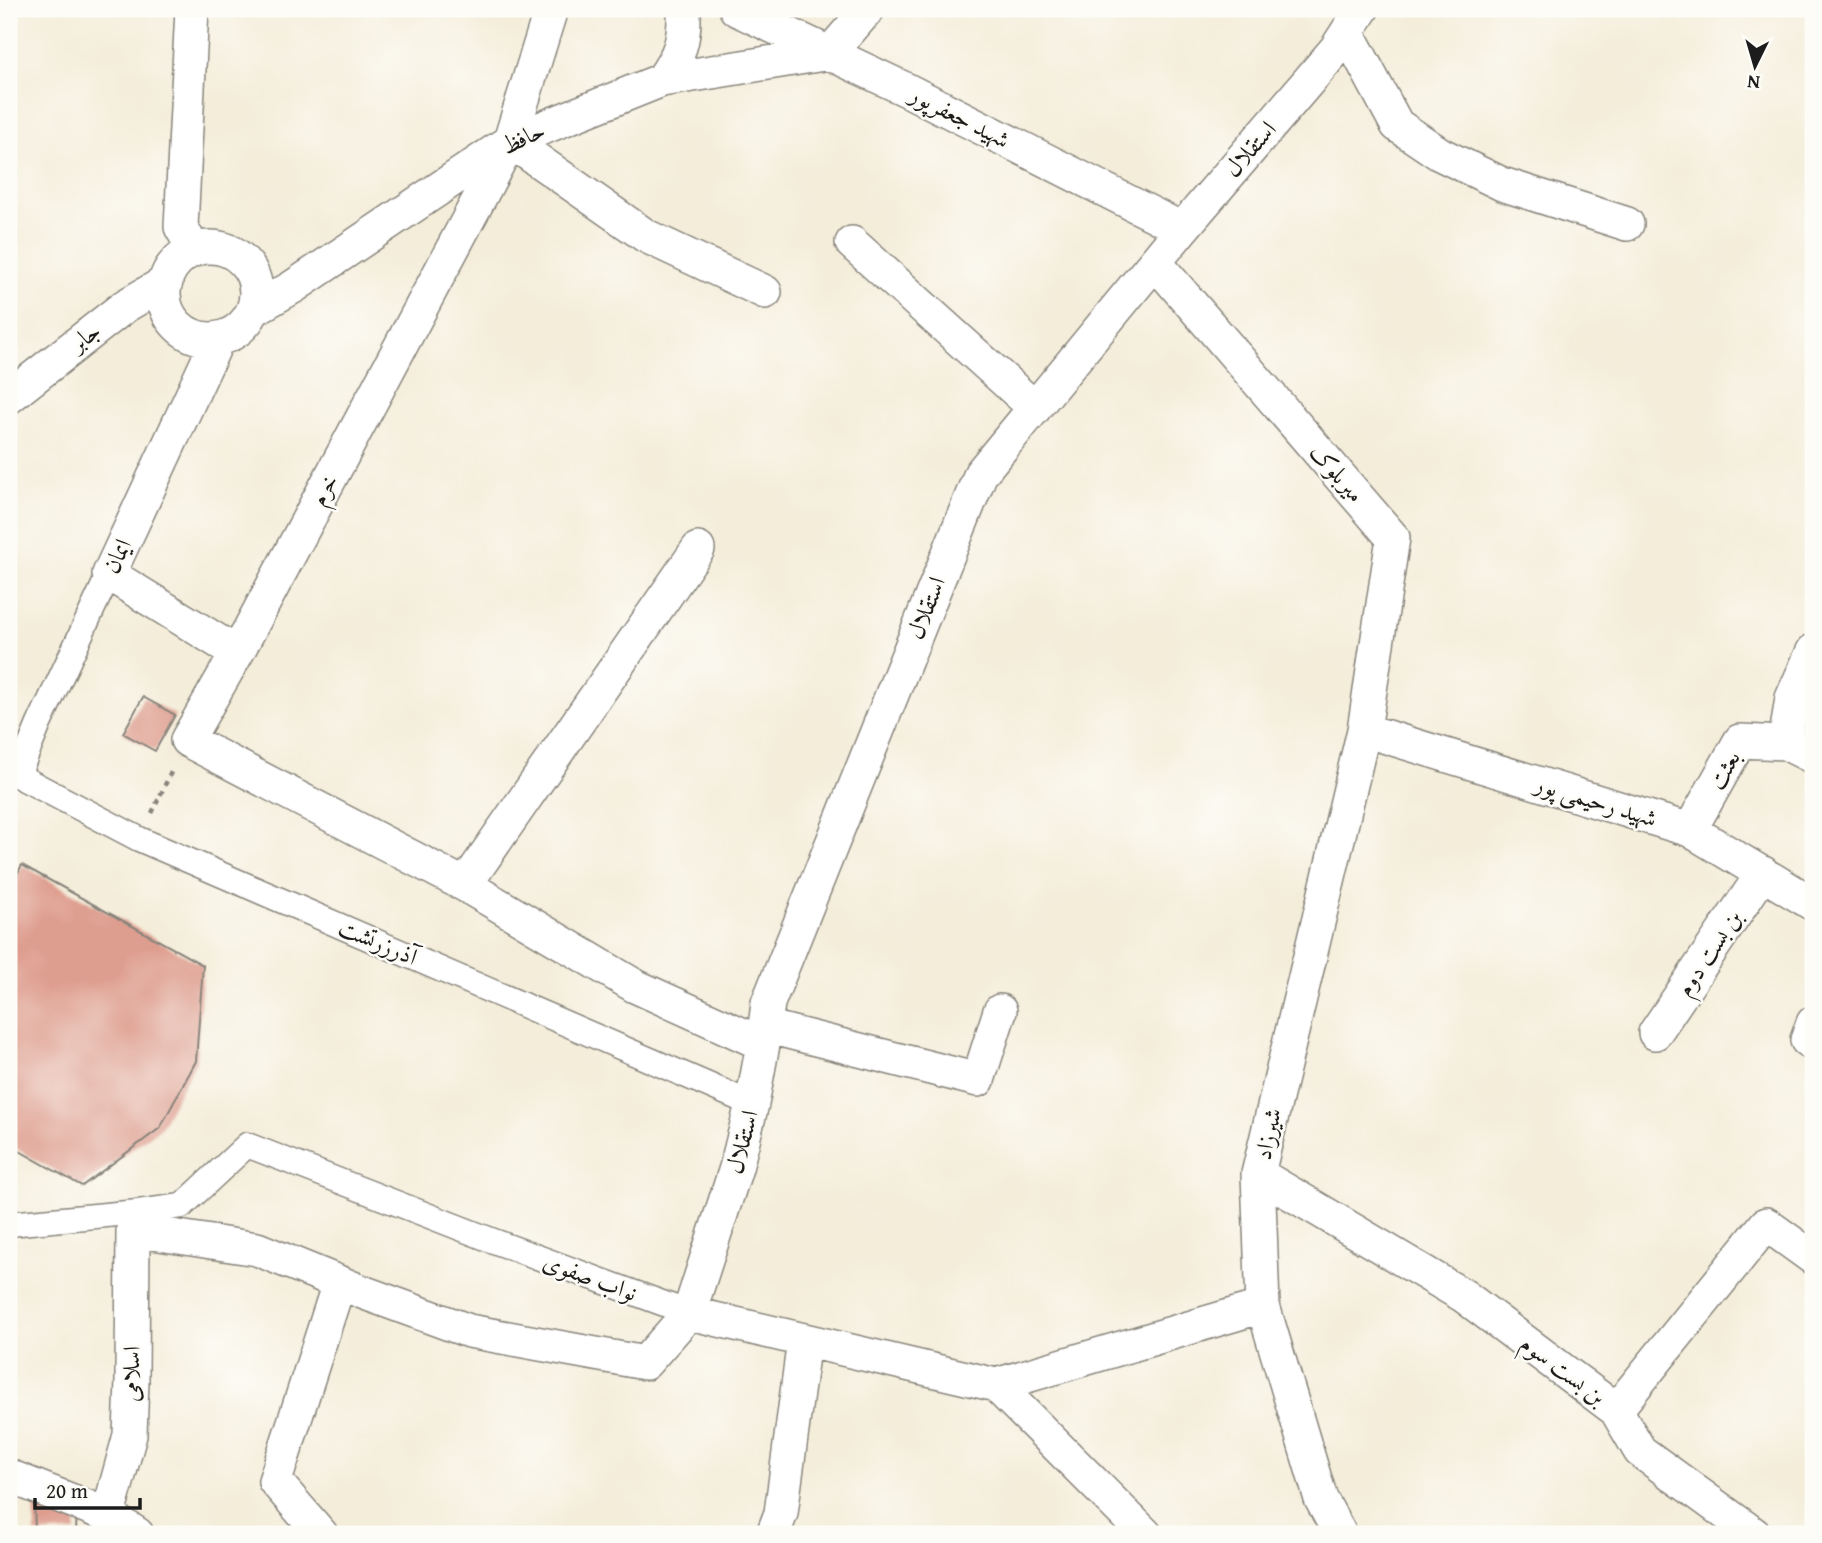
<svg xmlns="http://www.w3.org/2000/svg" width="1822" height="1543" viewBox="0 0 1822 1543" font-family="'Gentium Book Plus',Amiri,serif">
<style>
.building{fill:#de9e8f}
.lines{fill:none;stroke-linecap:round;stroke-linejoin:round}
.pedestrian-casing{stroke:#88847b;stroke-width:27}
.minor-casing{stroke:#88847b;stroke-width:36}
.path{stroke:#88847b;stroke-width:4.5;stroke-dasharray:5 5;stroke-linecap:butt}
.pedestrian{stroke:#fff;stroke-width:24}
.minor{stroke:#fff;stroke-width:33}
.labels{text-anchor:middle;stroke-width:5;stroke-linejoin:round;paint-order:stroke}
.street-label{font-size:24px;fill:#1c1c1c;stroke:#fdfcf7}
</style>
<rect width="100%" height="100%" fill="#fdfcf7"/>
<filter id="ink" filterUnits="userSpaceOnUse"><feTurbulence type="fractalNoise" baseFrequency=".0143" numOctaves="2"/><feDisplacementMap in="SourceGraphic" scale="14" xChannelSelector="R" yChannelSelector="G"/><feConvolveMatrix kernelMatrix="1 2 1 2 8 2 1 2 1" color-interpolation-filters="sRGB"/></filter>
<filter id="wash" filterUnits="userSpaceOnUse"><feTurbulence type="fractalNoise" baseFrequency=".00686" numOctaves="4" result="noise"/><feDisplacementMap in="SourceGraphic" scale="28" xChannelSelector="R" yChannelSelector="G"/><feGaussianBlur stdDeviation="1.57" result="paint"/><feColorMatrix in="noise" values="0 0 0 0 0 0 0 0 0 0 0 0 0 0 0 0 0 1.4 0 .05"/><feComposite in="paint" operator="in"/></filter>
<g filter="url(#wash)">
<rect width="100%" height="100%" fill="#f4edda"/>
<g id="blocks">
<path class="building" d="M 143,697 L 175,715 L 155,751 L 123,733 Z
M 22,865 L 203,965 L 196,1061 L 160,1128 L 82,1186 L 9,1145 L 9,888 Z
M 34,1492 L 77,1508 L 76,1532 L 35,1534 Z"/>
</g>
</g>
<g filter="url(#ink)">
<use href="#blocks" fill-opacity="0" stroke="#88847b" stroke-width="2"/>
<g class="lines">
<g class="pedestrian-casing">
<path id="pedestrian" d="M 9,771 L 139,839 L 752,1104
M 18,775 L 39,724 L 109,574
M 9,1224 L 138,1212 L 182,1206 L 247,1145 L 491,1240 L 689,1313"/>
</g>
<g class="minor-casing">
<path id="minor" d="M 192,9 L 181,227 L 194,250
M 551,9 L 510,141 L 237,653 L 187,740 L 465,885 L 635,986 L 763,1044
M 736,9 L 907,90 L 1182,229
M 1347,32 L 1397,125 L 1440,154 L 1502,184 L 1627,224
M 830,53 L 868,9
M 662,80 C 680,54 685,41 684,9
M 510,141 L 646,236 L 765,292
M 852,243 L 1035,408
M164 293a46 46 0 1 1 92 0a46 46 0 1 1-92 0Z
M 1155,262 L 1393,538 L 1364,730 L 1258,1174 L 1263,1306 L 1321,1499 L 1340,1534
M 253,310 L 293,287 L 510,141 L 662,80 L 830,53
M 218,339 L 109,574 L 237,653
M 9,397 L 125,306 L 166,282
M 1364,730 L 1690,830 L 1813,904
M 1785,743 L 1792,698 L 1813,651
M 1690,830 L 1740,741 L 1785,743 L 1813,757
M 465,885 L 698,549
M 1813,1023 L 1807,1040 L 1813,1044
M 765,1026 L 978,1080 L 1000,1011
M 1655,1033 L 1763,873
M 1258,1174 L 1464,1296 L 1616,1410 L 1766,1224 L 1813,1258
M 689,1313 L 996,1385 L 1145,1534
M 996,1385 L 1263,1306
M 1616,1410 L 1640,1451 L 1754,1534
M 9,1476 L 108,1515 L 137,1534
M 108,1515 L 130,1435 L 132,1381 L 133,1230 L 257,1249 L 365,1293 L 469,1331 L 645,1363 L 689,1313 L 736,1168 L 752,1104 L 763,1044 L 768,1003 L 981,473 L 1182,229 L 1336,49 L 1362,9
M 321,1534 L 275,1481 L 339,1283
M 773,1534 L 781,1513 L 804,1340"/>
</g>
<path class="path" d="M 152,813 L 172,770"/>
<use href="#pedestrian" class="pedestrian"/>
<use href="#minor" class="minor"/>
</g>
</g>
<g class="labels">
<g class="street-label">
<text transform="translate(960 117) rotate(27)" y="8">شهید جعفرپور</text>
<text transform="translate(523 138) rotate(-26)" y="8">حافظ</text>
<text transform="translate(1250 149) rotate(-49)" y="8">استقلال</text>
<text transform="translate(85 337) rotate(-38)" y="8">جابر</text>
<text transform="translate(1337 473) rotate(49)" y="8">میربلوک</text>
<text transform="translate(324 490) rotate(-62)" y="8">خرم</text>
<text transform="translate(117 556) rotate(-65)" y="8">ایمان</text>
<text transform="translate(926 608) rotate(-68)" y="8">استقلال</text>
<text transform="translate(1724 770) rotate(-61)" y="8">بعثت</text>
<text transform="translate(1596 801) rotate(17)" y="8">شهید رحیمی پور</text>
<text transform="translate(378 942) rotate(23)" y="8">آذرزرتشت</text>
<text transform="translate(1709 953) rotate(-56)" y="8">بن بست دوم</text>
<text transform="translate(1268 1134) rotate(-77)" y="8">شیرزاد</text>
<text transform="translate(742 1142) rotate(-75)" y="8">استقلال</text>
<text transform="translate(590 1277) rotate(20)" y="8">نواب صفوی</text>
<text transform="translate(1563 1370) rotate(37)" y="8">بن بست سوم</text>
<text transform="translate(131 1374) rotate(-89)" y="8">اسلامی</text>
</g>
</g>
<rect width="1822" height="1543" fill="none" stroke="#fdfcf7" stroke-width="35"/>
<g transform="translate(1755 66) rotate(185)" stroke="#fdfcf7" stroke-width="5" paint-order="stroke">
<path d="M0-5L12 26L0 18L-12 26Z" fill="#1c1c1c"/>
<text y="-10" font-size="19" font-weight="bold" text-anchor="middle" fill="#1c1c1c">N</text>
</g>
<path d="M35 1498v10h105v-10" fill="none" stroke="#1c1c1c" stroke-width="3.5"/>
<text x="46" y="1498" font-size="21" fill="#1c1c1c" stroke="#fdfcf7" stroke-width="5" paint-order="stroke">20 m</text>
</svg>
